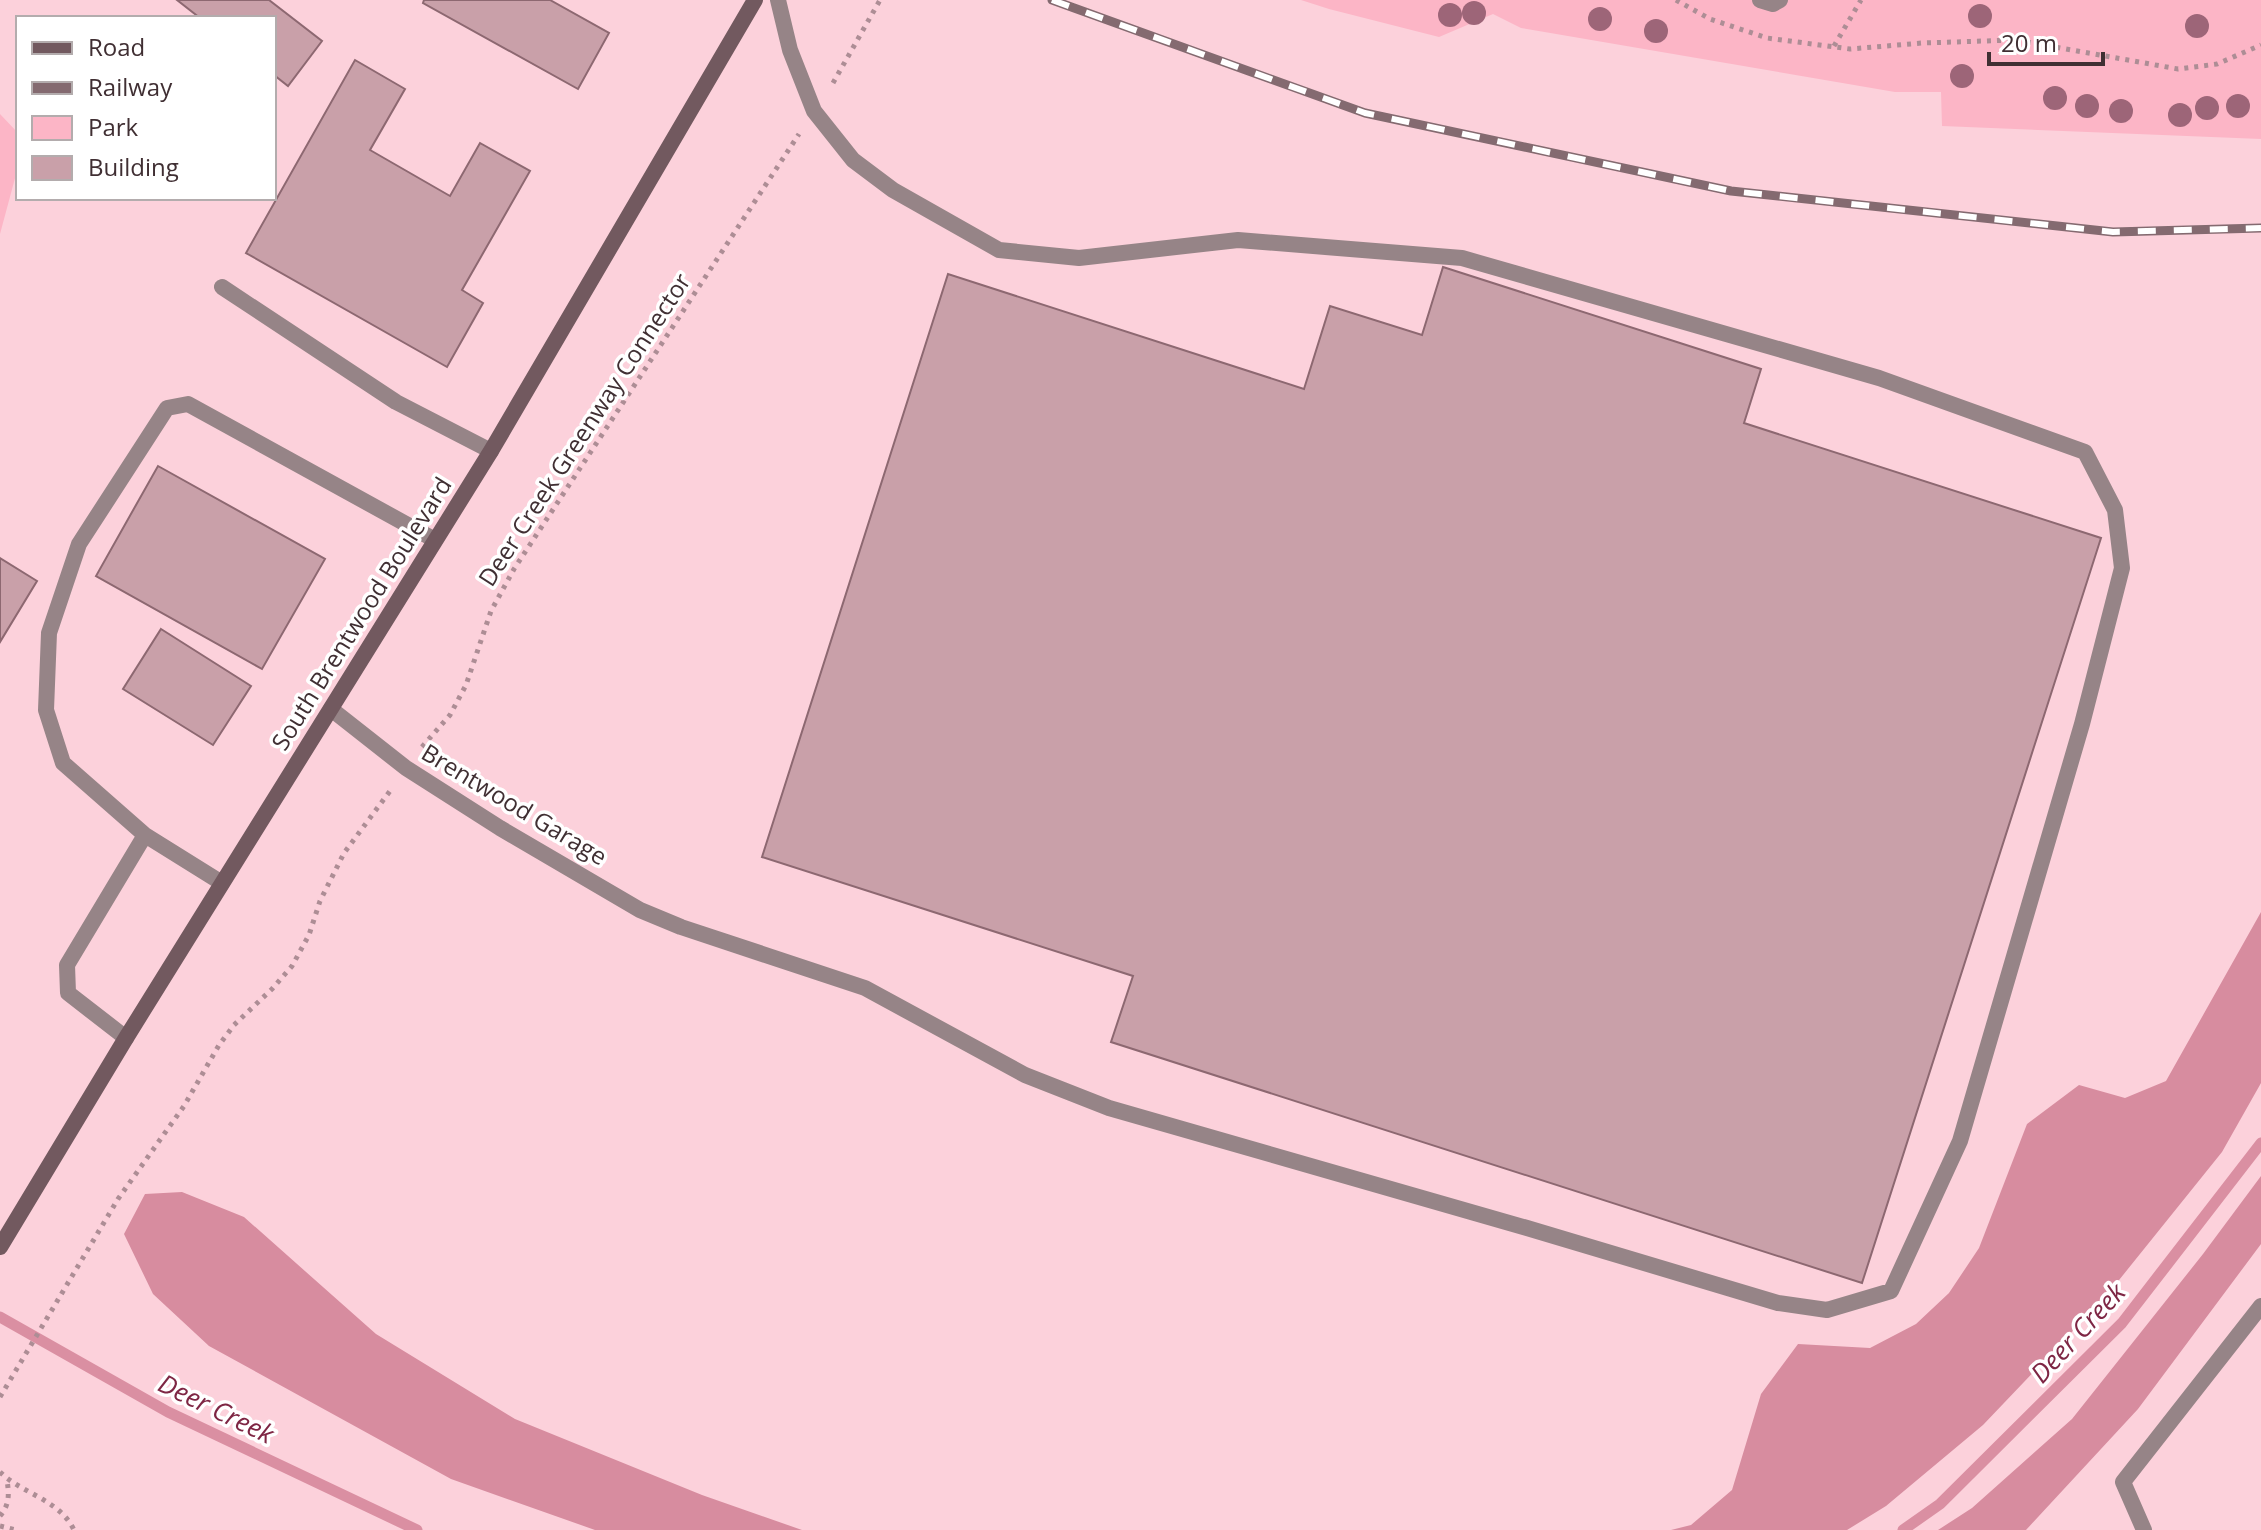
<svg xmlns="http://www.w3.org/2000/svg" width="2261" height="1530" viewBox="0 0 2261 1530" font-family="'Open Sans',sans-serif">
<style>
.green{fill:#fcb5c6}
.forest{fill:#d78c9f}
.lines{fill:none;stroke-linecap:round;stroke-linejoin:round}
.stream{stroke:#da8fa2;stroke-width:11}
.building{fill:#c9a0a9;stroke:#8d6871;stroke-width:2}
.path{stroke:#ad8d95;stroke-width:5;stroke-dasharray:4 6;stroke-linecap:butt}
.service{stroke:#968487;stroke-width:16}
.minor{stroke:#968487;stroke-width:16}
.secondary{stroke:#72595f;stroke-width:16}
.rail-casing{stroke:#846a70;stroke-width:9}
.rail{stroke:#fff;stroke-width:6;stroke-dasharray:18;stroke-linecap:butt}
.tree{fill:#9d6578}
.labels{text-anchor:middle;stroke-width:7;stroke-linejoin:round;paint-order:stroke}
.street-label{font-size:24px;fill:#402f33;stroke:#fff}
.water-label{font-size:26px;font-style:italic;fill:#7e2644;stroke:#fff}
</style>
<rect width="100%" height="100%" fill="#fcd1db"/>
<path class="green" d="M 1301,0 L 2261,0 L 2261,139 L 1942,126 L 1941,92 L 1895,92 L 1521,28 L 1493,14 L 1439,37 L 1329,9 Z
M 0,114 L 18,133 L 18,167 L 0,234 Z"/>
<path class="forest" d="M 2261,912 L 2261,1083 L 2222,1152 L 2107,1295 L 1983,1425 L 1886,1506 L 1847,1530 L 1671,1530 L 1691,1525 L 1732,1490 L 1761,1394 L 1798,1344 L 1870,1348 L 1916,1324 L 1949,1293 L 1979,1248 L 2027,1124 L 2079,1085 L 2125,1098 L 2166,1081 Z
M 2261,1176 L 2261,1244 L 2138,1409 L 2026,1530 L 1938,1530 L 1972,1508 L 2072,1419 L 2203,1254 Z
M 182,1192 L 244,1217 L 376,1334 L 515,1419 L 702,1495 L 802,1530 L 595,1530 L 451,1479 L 209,1346 L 153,1294 L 124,1234 L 145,1194 Z"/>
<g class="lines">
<path class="stream" d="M 0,1317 L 168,1412 L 417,1530
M 1903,1530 L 1940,1504 L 2122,1323 L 2261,1143"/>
</g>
<path class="building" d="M 177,0 L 269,0 L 322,41 L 288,86 L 274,75 L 274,18 L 200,18 Z
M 424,0 L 550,0 L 609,33 L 578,89 L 423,3 Z
M 355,60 L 405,89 L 370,150 L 450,196 L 480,143 L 530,171 L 462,290 L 483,303 L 447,367 L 246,253 Z
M 1443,267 L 1761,369 L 1744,423 L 2101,538 L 1862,1283 L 1111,1042 L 1133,976 L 762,857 L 948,274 L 1304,389 L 1330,306 L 1422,335 Z
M 158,466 L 325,559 L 262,669 L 96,576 Z
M 0,558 L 37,581 L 0,642 Z
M 161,629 L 251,686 L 213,745 L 123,689 Z"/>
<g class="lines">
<path class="path" d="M 1676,0 L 1710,19 L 1767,38 L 1850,49 L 1922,43 L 2016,40 L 2178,69 L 2217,64 L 2261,45
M 1834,46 L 1861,0
M 833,83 L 880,0
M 422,747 L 450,715 L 466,685 L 491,611 L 514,569 L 799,134
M 0,1397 L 118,1199 L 184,1106 L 219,1045 L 234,1025 L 272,989 L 292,966 L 309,935 L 320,901 L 344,853 L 390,791
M 0,1472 C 22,1494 59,1499 74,1530
M 0,1516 C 10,1504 9,1494 7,1480
M 0,1526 L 16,1530"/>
<path class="service" d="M 1760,0 L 1773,4 L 1780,0
M 222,287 L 396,402 L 491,451
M 331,709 L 406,768 L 500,828 L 640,910 L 681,927 L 865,988 L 1025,1075 L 1109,1108 L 1527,1228 L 1778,1303 L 1827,1310 L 1891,1291 L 1960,1141 L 2082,724 L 2122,568 L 2115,510 L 2085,452 L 1879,378 L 1462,258 L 1238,240 L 1079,258 L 999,250 L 893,190 L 853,160 L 814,111 L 790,50 L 778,0
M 222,883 L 145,835 L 63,763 L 46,710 L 49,633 L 79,544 L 167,408 L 188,404 L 435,540
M 126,1038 L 68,993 L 67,965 L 145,835"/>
<path class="minor" d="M 2144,1530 L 2123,1482 L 2261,1306"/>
<path class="secondary" d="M 0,1247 L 126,1038 L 491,451 L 755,0"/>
<g class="rail-casing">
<path id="rail" d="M 1052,0 L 1365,113 L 1731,191 L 2113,232 L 2261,228"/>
</g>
<use href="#rail" class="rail"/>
</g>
<g class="tree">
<circle cx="1474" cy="13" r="12"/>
<circle cx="1450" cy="15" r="12"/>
<circle cx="1980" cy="16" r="12"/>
<circle cx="1600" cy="19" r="12"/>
<circle cx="2197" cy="26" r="12"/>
<circle cx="1656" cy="31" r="12"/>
<circle cx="1962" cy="76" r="12"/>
<circle cx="2055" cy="98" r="12"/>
<circle cx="2087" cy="106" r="12"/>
<circle cx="2238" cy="106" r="12"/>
<circle cx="2207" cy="108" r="12"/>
<circle cx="2121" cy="111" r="12"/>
<circle cx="2180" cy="115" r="12"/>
</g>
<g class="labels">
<g class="street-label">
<text transform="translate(585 430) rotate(-57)" y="8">Deer Creek Greenway Connector</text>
<text transform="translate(362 614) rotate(-58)" y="8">South Brentwood Boulevard</text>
<text transform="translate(514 805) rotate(31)" y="8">Brentwood Garage</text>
</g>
<g class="water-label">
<text transform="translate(2078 1333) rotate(-47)" y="9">Deer Creek</text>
<text transform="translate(216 1409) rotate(26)" y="9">Deer Creek</text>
</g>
</g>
<rect x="16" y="16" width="260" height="184" fill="#ffffff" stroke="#b3acad" stroke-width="2"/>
<rect x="32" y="42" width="40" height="12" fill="#72595f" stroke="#b3acad" stroke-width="2"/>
<text x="88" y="56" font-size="24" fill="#402f33">Road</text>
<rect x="32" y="82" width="40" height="12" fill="#846a70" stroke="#b3acad" stroke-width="2"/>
<text x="88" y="96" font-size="24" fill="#402f33">Railway</text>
<rect x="32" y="116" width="40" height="24" fill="#fcb5c6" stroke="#b3acad" stroke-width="2"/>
<text x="88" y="136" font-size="24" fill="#402f33">Park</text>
<rect x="32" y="156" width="40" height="24" fill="#c9a0a9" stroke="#b3acad" stroke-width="2"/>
<text x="88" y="176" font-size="24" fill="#402f33">Building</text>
<path d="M1989 52v12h114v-12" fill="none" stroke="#402f33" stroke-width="4"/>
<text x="2001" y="52" font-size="24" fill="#402f33" stroke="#ffffff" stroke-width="6" paint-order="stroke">20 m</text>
</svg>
